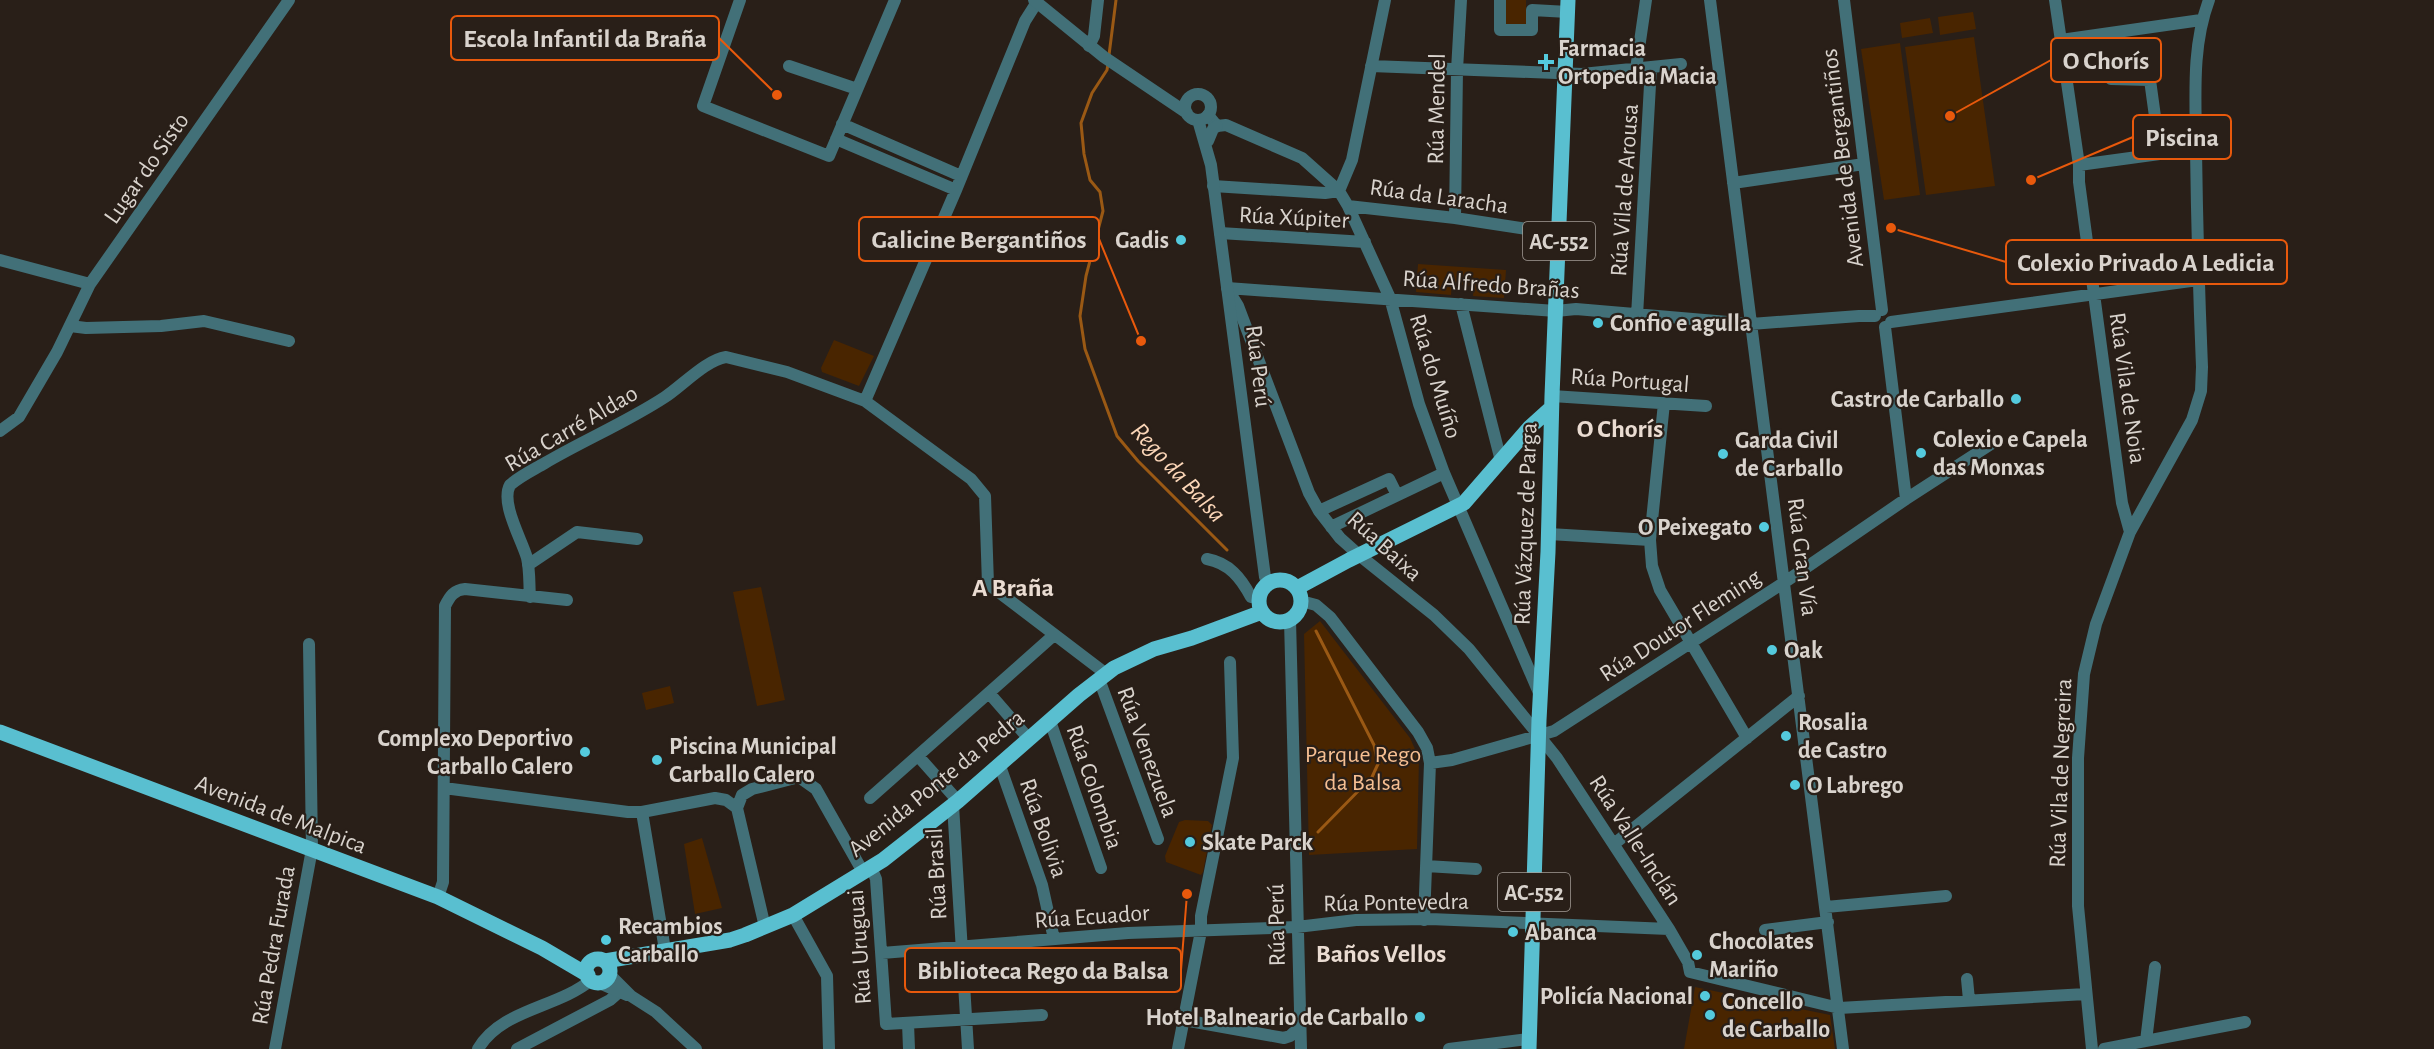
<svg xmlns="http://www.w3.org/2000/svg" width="2434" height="1049" viewBox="0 0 2434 1049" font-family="'Alegreya Sans',sans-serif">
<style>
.green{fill:#492500}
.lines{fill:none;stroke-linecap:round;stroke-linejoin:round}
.stream{stroke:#9a5914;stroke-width:3}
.minor{stroke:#427078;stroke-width:12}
.tertiary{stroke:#427078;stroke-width:12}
.primary{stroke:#59bfd0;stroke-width:15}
.poi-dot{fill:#54cadd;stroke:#291f18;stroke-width:2}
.labels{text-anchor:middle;stroke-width:4.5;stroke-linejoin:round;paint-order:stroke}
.shield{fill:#291f18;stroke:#a49d97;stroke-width:1.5}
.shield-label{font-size:22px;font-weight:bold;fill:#d9d3cd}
.poi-label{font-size:24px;font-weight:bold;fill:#d9d3cd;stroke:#291f18;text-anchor:start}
.street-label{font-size:24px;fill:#d9d3cd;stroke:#291f18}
.park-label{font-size:24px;fill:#f6bf92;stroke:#291f18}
.neighbourhood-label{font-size:26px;font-weight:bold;fill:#eadcd2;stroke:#291f18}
.water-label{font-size:26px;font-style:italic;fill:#fbd6b8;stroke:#291f18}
.leader{fill:none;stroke:#e8590c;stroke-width:2}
.callout-dot{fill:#e8590c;stroke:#291f18;stroke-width:2}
.callout{fill:#291f18;stroke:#e8590c;stroke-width:2}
.callout-label{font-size:26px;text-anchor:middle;font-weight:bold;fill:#d9d3cd}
</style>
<rect width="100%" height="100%" fill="#291f18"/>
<path class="green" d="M 1504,0 L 1526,0 L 1526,27 L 1504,27 Z
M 1973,12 L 1976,29 L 1940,35 L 1938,17 Z
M 1930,18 L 1933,33 L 1902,38 L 1900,23 Z
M 1974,37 L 1995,186 L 1926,195 L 1905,47 Z
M 1900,43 L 1920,195 L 1884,200 L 1861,49 Z
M 1418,264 L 1506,270 L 1504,298 L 1473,296 L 1474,286 L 1452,284 L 1451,295 L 1416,292 Z
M 834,340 L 874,356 L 859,386 L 822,372 L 821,368 Z
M 761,587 L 785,700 L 757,706 L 733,592 Z
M 1320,621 L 1410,738 L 1419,758 L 1417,849 L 1309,855 L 1304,634 Z
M 670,686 L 674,703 L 646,710 L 642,693 Z
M 1185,820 L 1208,821 L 1212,825 L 1203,872 L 1201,875 L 1166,862 L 1165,856 L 1179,822 Z
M 702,838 L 722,908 L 695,914 L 684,844 Z
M 1695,987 L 1830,1015 L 1835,1049 L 1684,1049 Z"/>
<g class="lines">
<path class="stream" d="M 1109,55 L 1116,0
M 1108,64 L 1107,70 L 1092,93 L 1081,123 L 1084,154 L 1090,180 L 1100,192 L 1103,211 L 1086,276 L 1080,316 L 1085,349 L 1117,436 L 1138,461 L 1227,550
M 1316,631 L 1374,745 L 1378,764 L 1372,777 L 1318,832"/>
<path class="minor" d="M 740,0 L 703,106 L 829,156 L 895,0
M 1500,0 L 1500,30 L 1532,30 L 1532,10 L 1568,12
M 1710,0 L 1843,1049
M 1844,0 L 1882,310
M 2055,0 L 2079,165 L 2079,182 L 2122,503 L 2130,532
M 2061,40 L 2201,20
M 1089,46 L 1094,36 L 1098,0
M 789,66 L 857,89
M 1371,66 L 1582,74 L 1681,64
M 1636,69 L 1646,0
M 2111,79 L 2150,80 L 2160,153
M 1208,115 L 1217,126 L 1226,125 L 1302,158 L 1339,191 L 1348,206 L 1390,298 L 1419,404 L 1444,473 L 1540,695
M 842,124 L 961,176
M 836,139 L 956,190
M 2079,165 L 2196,149
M 1733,183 L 1864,164
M 1213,186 L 1325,193 L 1339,191
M 1339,191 L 1352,160 L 1385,0
M 1348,206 L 1455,218 L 1559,234
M 1455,218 L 1457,70 L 1461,0
M 1220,233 L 1365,242
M 0,260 L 90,284 L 289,0
M 1227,288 L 1238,306 L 1309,493 L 1319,511 L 1340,538 L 1359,555 L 1434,615 L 1469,649 L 1557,758 L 1669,929 L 1688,962 L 1690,972 L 1839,1008 L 2086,994
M 1227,288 L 1556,311 L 1576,309 L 1751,324 L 1859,316 L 1875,316
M 1461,304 L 1501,461
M 1637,316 L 1651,67
M 1891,322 L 2198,280
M 70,326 L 86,328 L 161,326 L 204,321 L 289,341
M 1885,327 L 1906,499
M 1552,396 L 1706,406
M 865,401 L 956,190 L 1025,21 L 1037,2
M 1664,403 L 1650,540 L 1652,566 L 1660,590 L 1747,738
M 0,431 L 19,417 L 57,352 L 90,284
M 1319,511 L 1389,479 L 1397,495
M 1331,527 L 1444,473
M 1549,534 L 1650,540
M 1207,559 C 1229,563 1241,578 1251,597 L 1259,598
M 528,565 L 577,532 L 637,539
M 530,597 C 529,584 530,571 527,558 C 522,540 500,503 510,485 C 520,476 533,470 545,463 C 584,440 627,422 665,397 C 683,385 706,360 726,357 L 787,372 L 865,401 L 971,479 L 985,496 L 988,584 L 1105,673
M 1301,601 L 1316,605 L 1330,617 L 1418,732 L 1427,748 L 1430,763 L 1424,920
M 1290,620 L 1301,1049
M 1099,679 L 1158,839
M 989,693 L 1029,739
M 1050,721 L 1101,868
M 918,756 L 958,801
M 1430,763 L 1452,760 L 1554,731 L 1785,582 L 1906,499 L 1991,444
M 1000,766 L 1042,885 L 1054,939
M 444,788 L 628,812 L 642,812 L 715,798 L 726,800 L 737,808
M 870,798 L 1054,635
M 953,805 L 968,1049
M 737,808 L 742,795 L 752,789 L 799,777 L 816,789 L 863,872
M 737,808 L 765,927
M 642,812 L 665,950
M 1614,844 L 1799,696
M 1426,866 L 1476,869
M 871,867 L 876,879 L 886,1024 L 1042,1015
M 438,897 L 443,882 L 445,606 C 450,596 454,590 465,589 L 567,600
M 1826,907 L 1946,896
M 793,915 L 827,976 L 829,1049
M 1765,930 L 1828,922
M 882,953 L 1128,933 L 1297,927 L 1356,920 L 1430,919 L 1669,929
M 1967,979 L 1969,1000
M 1184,1020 L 1284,1038 L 1290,1036 L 1300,1027
M 908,1023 L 909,1049
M 2146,1041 L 2155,967
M 275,1049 L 312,849 L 309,644
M 478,1049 C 501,1009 558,1008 591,980
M 517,1049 L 610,1000 L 618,993
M 1178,1049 L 1201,931 L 1201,916 L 1233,758 L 1230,662
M 1449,1049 L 1528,1039
M 2092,1049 L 2078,906 L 2078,758 L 2084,674 L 2096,624 L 2130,532 L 2192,420 L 2201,391 L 2202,367 C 2199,295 2197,223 2196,150 C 2196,100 2191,48 2209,0
M 2104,1049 L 2245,1022"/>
<path class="tertiary" d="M 1034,0 L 1104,57 L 1187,113
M1185 107a13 13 0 1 1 26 0a13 13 0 1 1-26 0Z
M 1198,120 L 1211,165 L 1265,577 L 1271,582
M 1208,141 L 1213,129 L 1217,126
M 609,974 L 631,996 L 656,1012 L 696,1049
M 597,982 L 627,995"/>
<path class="primary" d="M1259 601a21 21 0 1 1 42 0a21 21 0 1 1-42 0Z
M 1297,588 L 1349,560 L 1464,503 L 1530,427 L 1551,408
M 0,732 L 438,897 L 542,948 L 588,975
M586 971a12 12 0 1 1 24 0a12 12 0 1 1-24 0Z
M 605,961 L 730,940 L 745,935 L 793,915 L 883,860 L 958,801 L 1079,695 L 1114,668 L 1154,649 L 1192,638 L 1262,612
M 1529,1049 L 1539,720 L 1548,552 L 1552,396 L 1568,0"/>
</g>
<g class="poi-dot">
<path d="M1543 53h6v6h6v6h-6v6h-6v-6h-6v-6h6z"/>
<circle cx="1181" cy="240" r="6"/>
<circle cx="1598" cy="323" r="6"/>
<circle cx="2016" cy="399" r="6"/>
<circle cx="1921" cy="453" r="6"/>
<circle cx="1723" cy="454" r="6"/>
<circle cx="1764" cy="527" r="6"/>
<circle cx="1772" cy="650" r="6"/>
<circle cx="1786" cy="736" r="6"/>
<circle cx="585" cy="752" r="6"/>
<circle cx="657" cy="760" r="6"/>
<circle cx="1795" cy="785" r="6"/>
<circle cx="1190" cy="842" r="6"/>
<circle cx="1513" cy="932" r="6"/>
<circle cx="606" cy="940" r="6"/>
<circle cx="1697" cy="955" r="6"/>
<circle cx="1705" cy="996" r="6"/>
<circle cx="1710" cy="1015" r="6"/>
<circle cx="1420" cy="1017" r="6"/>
</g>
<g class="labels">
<g class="shield">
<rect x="1523" y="222" width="72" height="38" rx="4.5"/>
<rect x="1498" y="873" width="72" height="38" rx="4.5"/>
</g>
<g class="shield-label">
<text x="1559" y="249">AC-552</text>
<text x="1534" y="900">AC-552</text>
</g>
<g class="poi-label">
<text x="1558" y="56">Farmacia<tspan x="1558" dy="28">Ortopedia Macia</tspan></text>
<text x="1169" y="248" text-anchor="end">Gadis</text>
<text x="1610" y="331">Confio e agulla</text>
<text x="2004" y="407" text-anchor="end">Castro de Carballo</text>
<text x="1933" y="447">Colexio e Capela<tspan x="1933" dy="28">das Monxas</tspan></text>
<text x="1735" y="448">Garda Civil<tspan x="1735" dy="28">de Carballo</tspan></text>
<text x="1752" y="535" text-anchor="end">O Peixegato</text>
<text x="1784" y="658">Oak</text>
<text x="1798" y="730">Rosalia<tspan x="1798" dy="28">de Castro</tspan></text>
<text x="573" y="746" text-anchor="end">Complexo Deportivo<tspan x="573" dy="28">Carballo Calero</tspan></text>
<text x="669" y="754">Piscina Municipal<tspan x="669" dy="28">Carballo Calero</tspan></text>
<text x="1807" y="793">O Labrego</text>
<text x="1202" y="850">Skate Parck</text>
<text x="618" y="934">Recambios<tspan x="618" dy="28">Carballo</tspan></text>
<text x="1525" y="940">Abanca</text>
<text x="1709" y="949">Chocolates<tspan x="1709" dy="28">Mariño</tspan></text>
<text x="1693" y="1004" text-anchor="end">Policía Nacional</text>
<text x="1722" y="1009">Concello<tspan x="1722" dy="28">de Carballo</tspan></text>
<text x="1408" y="1025" text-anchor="end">Hotel Balneario de Carballo</text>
</g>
<g class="street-label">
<text transform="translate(1436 109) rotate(-89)" y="8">Rúa Mendel</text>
<text transform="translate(1842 158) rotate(-97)" y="8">Avenida de Bergantiños</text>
<text transform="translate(146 168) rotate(-55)" y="8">Lugar do Sisto</text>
<text transform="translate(1624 190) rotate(-86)" y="8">Rúa Vila de Arousa</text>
<text transform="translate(1439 196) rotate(8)" y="8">Rúa da Laracha</text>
<text transform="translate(1294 217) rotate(3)" y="8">Rúa Xúpiter</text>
<text transform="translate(1491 284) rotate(4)" y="8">Rúa Alfredo Brañas</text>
<text transform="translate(1259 366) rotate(83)" y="8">Rúa Perú</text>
<text transform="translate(1436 376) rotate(73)" y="8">Rúa do Muíño</text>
<text transform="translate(1630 380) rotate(4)" y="8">Rúa Portugal</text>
<text transform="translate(2128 388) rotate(82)" y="8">Rúa Vila de Noia</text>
<text transform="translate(571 428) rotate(-30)" y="8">Rúa Carré Aldao</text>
<text transform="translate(1525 524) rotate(-88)" y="8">Rúa Vázquez de Parga</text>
<text transform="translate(1385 546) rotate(42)" y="8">Rúa Baixa</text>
<text transform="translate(1803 557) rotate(83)" y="8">Rúa Gran Vía</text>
<text transform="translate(1680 625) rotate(-33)" y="8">Rúa Doutor Fleming</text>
<text transform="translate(1148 752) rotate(70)" y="8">Rúa Venezuela</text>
<text transform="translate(2060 773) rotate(-88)" y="8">Rúa Vila de Negreira</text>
<text transform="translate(936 783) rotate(-39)" y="8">Avenida Ponte da Pedra</text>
<text transform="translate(1095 787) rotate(71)" y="8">Rúa Colombia</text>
<text transform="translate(281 814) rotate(21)" y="8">Avenida de Malpica</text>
<text transform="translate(1044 828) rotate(71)" y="8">Rúa Bolivia</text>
<text transform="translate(1636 840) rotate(57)" y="8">Rúa Valle-Inclán</text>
<text transform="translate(936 874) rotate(-93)" y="8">Rúa Brasil</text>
<text transform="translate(1396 902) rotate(-1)" y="8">Rúa Pontevedra</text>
<text transform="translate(1092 916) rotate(-4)" y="8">Rúa Ecuador</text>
<text transform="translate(1276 925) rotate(-91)" y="8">Rúa Perú</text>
<text transform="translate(273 945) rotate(-80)" y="8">Rúa Pedra Furada</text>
<text transform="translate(859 947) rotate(-94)" y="8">Rúa Uruguai</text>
</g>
<g class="park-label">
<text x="1363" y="762">Parque Rego<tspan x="1363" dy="28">da Balsa</tspan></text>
</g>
<g class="neighbourhood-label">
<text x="1620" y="437">O Chorís</text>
<text x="1013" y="596">A Braña</text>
<text x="1381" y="962">Baños Vellos</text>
</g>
<g class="water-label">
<text transform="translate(1179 472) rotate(47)" y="9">Rego da Balsa</text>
</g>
</g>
<path class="leader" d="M777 95L719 38M1950 116L2051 60M2031 180L2133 137M1141 341L1099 239M1891 228L2006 262M1187 894L1181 970"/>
<g class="callout-dot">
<circle cx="777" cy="95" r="6"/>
<circle cx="1950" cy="116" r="6"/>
<circle cx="2031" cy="180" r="6"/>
<circle cx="1141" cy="341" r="6"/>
<circle cx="1891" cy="228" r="6"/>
<circle cx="1187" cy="894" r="6"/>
</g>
<g class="callout">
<rect x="451" y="16" width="268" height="44" rx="6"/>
<rect x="2051" y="38" width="110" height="44" rx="6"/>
<rect x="2133" y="115" width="98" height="44" rx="6"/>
<rect x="859" y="217" width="240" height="44" rx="6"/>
<rect x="2006" y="240" width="281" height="44" rx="6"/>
<rect x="905" y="948" width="276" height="44" rx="6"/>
</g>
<g class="callout-label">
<text x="585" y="47">Escola Infantil da Braña</text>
<text x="2106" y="69">O Chorís</text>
<text x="2182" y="146">Piscina</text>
<text x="979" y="248">Galicine Bergantiños</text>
<text x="2146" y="271">Colexio Privado A Ledicia</text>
<text x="1043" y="979">Biblioteca Rego da Balsa</text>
</g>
</svg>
